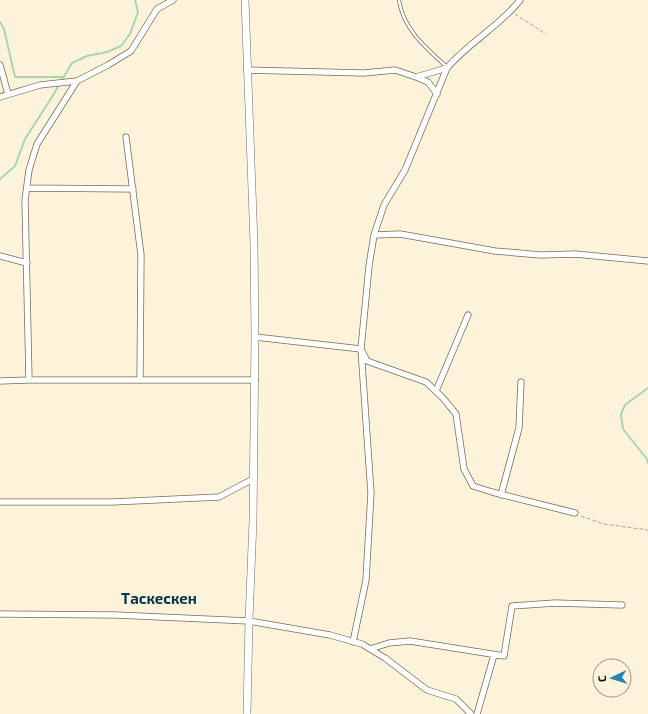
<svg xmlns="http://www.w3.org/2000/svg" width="648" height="714" viewBox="0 0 648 714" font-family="'Exo 2',sans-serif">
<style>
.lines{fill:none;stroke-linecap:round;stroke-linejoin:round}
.stream{stroke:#abd5ae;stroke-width:2}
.service-casing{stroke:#746c57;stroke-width:4}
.minor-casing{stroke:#746c57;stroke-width:7}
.secondary-casing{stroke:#746c57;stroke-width:8}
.path{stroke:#b0a996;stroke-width:1;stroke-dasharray:4 2;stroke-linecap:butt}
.service{stroke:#fff;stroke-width:2.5}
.minor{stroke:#fff;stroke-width:5.5}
.secondary{stroke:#fff;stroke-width:7}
.labels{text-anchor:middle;stroke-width:3.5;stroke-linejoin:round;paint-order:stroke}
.quarter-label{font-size:15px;font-weight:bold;fill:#0a384d;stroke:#fdf3db}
</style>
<rect width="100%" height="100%" fill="#fdf3db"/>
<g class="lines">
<path class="stream" d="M 0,22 L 4,29 L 15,77 L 64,77
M 0,179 L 15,166 L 25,139 L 52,97 L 72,63 L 87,56 L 107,52 L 121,46 L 130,34 L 138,12 L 135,0
M 648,388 L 625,405 L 621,414 L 623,429 L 647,459 L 648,463"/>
<g class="service-casing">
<path id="service" d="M 399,0 C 403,29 426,48 447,67"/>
</g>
<g class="minor-casing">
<path id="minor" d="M 0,65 L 8,94
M 247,70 L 364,73 L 395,70 L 416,77 L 428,82 L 437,94
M 416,77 L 447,68
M 0,97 L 40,85 L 77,81 L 108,65 L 131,51 L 157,9 L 173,0
M 126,137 L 141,255 L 140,380
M 27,188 L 133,189
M 374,235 L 400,234 L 495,251 L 541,255 L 575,254 L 648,261
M 0,256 L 27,263
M 255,337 L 361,349 L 367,361 L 426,382 L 443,398 L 456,414 L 464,469 L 473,486 L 492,492 L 575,513
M 29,380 L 25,200 L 29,170 L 37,144 L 77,81
M 0,381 L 29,380 L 255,380
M 436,391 L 468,315
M 501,495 L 519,428 L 521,382
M 0,502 L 112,502 L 219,497 L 253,479
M 0,614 L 116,615 L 249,621 L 330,635 L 362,644 L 385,658 L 427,690 L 456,699 L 471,714
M 353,642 L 366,580 L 371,493 L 361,349 L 369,266 L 374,235 L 384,205 L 405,170 L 447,68 C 469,42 500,26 520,0
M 370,649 L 389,643 L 410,641 L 504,656 L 512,606 L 555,603 L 622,605
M 477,714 L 494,655"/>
</g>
<g class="secondary-casing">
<path id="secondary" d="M 245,0 L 254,244 L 255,337 L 253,520 L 249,621 L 247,714"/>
</g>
<path class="path" d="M 515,14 L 546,34
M 581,516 L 604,524 L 648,530"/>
<use href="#service" class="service"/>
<use href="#minor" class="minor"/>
<use href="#secondary" class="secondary"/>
</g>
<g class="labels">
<g class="quarter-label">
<text x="159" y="604">Таскескен</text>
</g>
</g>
<g transform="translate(612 678) rotate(266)"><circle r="19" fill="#fdf3db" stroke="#a09987"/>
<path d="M0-3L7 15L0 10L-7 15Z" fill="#2886b2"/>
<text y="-6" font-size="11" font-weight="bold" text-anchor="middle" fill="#15120a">С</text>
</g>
</svg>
